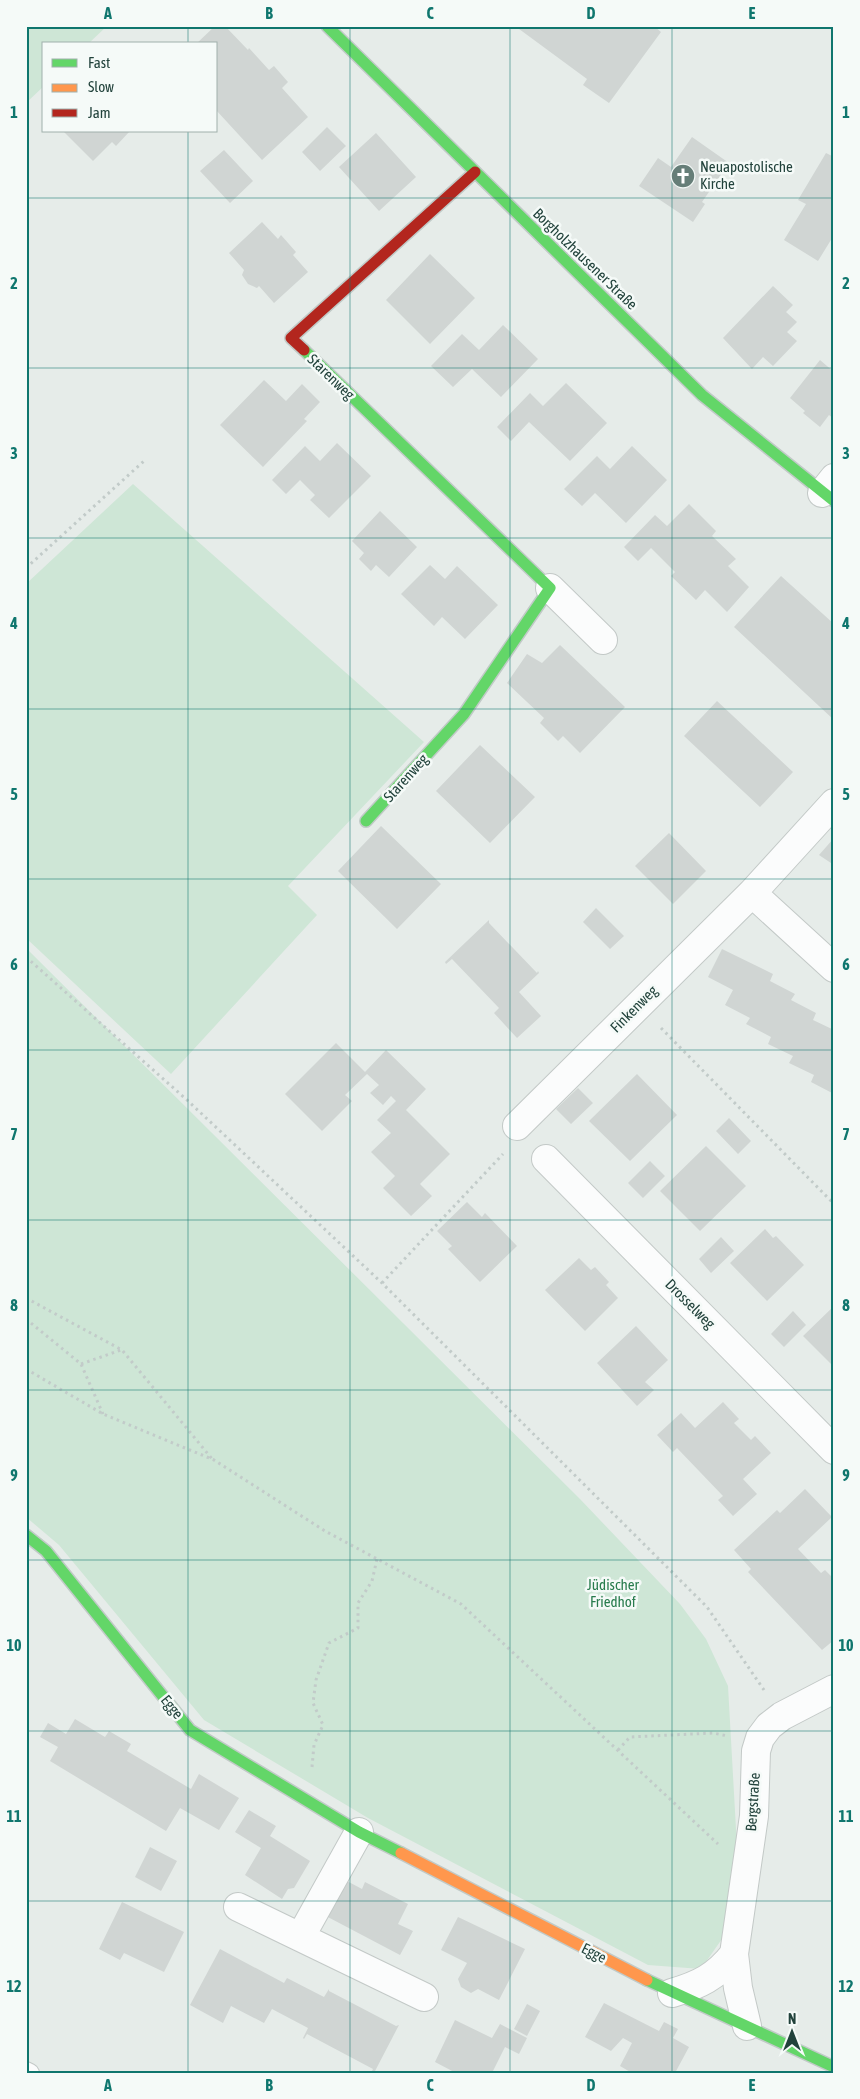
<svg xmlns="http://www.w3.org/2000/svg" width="860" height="2099" viewBox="0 0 860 2099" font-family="'Asap Condensed',sans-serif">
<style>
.green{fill:#cee6d6}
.building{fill:#d0d5d3}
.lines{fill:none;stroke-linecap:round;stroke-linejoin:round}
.lane-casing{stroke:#c3c9c7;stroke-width:20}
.street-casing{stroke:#c3c9c7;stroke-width:30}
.fast-casing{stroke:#c1cac7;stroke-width:14}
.slow-casing{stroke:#c1cac7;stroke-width:14}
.jam-casing{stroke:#c1cac7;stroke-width:14}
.path{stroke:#c2cbc9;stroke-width:3;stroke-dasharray:2.5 4;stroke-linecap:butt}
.lane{stroke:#fbfcfc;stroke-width:18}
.street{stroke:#fbfcfc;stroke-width:28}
.fast{stroke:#63d668;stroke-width:11}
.slow{stroke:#ff974d;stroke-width:11}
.jam{stroke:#b3261e;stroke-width:11}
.grid{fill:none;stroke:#0f766e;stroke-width:1;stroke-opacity:0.55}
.labels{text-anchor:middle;stroke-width:5;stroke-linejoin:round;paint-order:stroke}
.poi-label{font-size:15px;fill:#21423b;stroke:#f5faf8;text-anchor:start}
.street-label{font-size:15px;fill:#21423b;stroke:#f5faf8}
.park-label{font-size:15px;fill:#287c4d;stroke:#f5faf8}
.neatline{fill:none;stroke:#0f766e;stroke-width:2}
.grid-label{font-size:16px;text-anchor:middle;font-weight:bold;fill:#0f766e}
</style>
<rect width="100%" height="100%" fill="#e6ece9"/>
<path class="green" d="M 26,26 L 107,26 L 88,44 L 44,44 L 44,86 L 26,103 Z
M 133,484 L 424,742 L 288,886 L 317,915 L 171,1074 L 26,938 L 26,584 Z
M 26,948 L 580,1499 L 680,1604 L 706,1639 L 728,1686 L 737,1847 L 724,1936 L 701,1969 L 648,1965 L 368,1818 L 204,1720 L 59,1545 L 26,1517 Z"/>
<path class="building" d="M 215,26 L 225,26 L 248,50 L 249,48 L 269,70 L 274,66 L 288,82 L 282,88 L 308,117 L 262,160 L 216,110 L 216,44 L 196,44 Z
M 515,26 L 654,26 L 661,32 L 609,103 L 583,85 L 587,79 Z
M 327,127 L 346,146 L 320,171 L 302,152 Z
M 63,131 L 130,131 L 116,146 L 112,142 L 93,161 Z
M 376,133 L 416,177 L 379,211 L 339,167 Z
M 692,137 L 729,163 L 702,202 L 705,204 L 693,222 L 639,186 L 658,158 L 671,167 Z
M 224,150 L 253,181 L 230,203 L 200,171 Z
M 826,153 L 834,157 L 834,235 L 818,261 L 784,240 L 806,204 L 798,200 Z
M 262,222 L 278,239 L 281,235 L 296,252 L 293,255 L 308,272 L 274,303 L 259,286 L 257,288 L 248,284 L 242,275 L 244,270 L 229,253 Z
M 430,254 L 475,298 L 430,344 L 386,300 Z
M 773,286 L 793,305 L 786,312 L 797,322 L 787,332 L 797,341 L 773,366 L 763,357 L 752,369 L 723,338 Z
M 503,325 L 538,359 L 501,397 L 472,369 L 453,387 L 431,366 L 462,334 L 479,350 Z
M 820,360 L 834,372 L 834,419 L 829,415 L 820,427 L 803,413 L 805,411 L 790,398 Z
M 264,380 L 286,401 L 302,384 L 320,402 L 304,419 L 307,421 L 263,467 L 220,425 Z
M 566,383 L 607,423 L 570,461 L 529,422 L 511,441 L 497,427 L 530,393 L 543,406 Z
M 337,443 L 371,476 L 329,518 L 310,500 L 315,495 L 300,480 L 286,494 L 272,480 L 305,446 L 320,461 Z
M 632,446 L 667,480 L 626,523 L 595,493 L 582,506 L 564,489 L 597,456 L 610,469 Z
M 689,504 L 716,531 L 712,536 L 736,559 L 728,566 L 749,587 L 727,612 L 705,590 L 696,600 L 671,576 L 675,572 L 651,548 L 638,561 L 624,547 L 655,515 L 667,526 Z
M 380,511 L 417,547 L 389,577 L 376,565 L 371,571 L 359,559 L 364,553 L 352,541 Z
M 430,565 L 445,579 L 457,566 L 498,605 L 465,639 L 442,617 L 434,626 L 401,594 Z
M 781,576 L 834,624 L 834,636 L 831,639 L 834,641 L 834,720 L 734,627 Z
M 560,645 L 625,707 L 580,753 L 563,736 L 558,741 L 540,723 L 544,718 L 507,683 L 527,654 L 542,663 Z
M 717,701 L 793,772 L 760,807 L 684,736 Z
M 480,745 L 535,797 L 490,843 L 436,791 Z
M 381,826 L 441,884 L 397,929 L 338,871 Z
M 669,833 L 706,871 L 673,904 L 635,866 Z
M 834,838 L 834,865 L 819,855 Z
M 596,908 L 624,936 L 610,949 L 583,922 Z
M 489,920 L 489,923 L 537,973 L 538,971 L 539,973 L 519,992 L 541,1016 L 517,1038 L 494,1013 L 499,1008 L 452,959 L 446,964 L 445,962 Z
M 722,949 L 773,974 L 770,981 L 795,994 L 791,1000 L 816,1013 L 813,1020 L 834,1030 L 834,1094 L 811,1082 L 814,1075 L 789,1063 L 793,1056 L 768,1044 L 771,1037 L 746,1024 L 750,1018 L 725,1005 L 733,990 L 708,977 Z
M 336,1043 L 365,1072 L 386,1050 L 426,1089 L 406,1110 L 450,1154 L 420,1184 L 432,1196 L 411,1216 L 383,1188 L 395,1176 L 371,1152 L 391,1133 L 377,1120 L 396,1101 L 391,1096 L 383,1105 L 370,1093 L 379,1085 L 367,1074 L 345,1095 L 352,1101 L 322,1131 L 285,1094 Z
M 637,1074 L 677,1115 L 630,1161 L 589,1121 Z
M 578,1088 L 593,1103 L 571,1124 L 556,1109 Z
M 729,1118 L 751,1141 L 738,1154 L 716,1131 Z
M 706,1146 L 746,1186 L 700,1231 L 660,1191 Z
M 650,1161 L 665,1176 L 643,1198 L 628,1183 Z
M 467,1202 L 482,1217 L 485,1213 L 517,1246 L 480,1282 L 448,1249 L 452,1246 L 437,1231 Z
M 765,1229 L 773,1238 L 776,1236 L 804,1265 L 767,1301 L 730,1263 Z
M 721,1237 L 734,1251 L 711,1273 L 699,1259 Z
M 579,1258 L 591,1270 L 595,1267 L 609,1282 L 606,1285 L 618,1298 L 585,1331 L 545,1290 Z
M 834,1306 L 834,1367 L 803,1336 Z
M 793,1311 L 806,1325 L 784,1347 L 771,1334 Z
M 636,1326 L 668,1360 L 645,1382 L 654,1390 L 637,1406 L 597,1363 Z
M 723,1402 L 739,1419 L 734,1423 L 751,1440 L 755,1436 L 771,1453 L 743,1479 L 757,1494 L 733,1516 L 718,1500 L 723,1496 L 677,1448 L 673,1452 L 657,1435 L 681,1413 L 695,1428 Z
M 805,1489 L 832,1517 L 798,1549 L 821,1573 L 825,1570 L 834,1579 L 834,1640 L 822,1650 L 748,1572 L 751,1569 L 734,1550 L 777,1510 L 780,1513 Z
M 75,1719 L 105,1737 L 109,1731 L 131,1744 L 127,1751 L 191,1789 L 199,1774 L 239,1798 L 219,1830 L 180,1808 L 166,1831 L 50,1761 L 58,1747 L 40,1737 L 48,1723 L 66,1734 Z
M 249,1810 L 276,1826 L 270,1836 L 310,1861 L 294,1888 L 288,1889 L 282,1899 L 245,1875 L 261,1848 L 235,1832 Z
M 150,1847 L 177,1861 L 161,1891 L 135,1877 Z
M 345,1880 L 362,1889 L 365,1882 L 408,1904 L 398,1924 L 413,1931 L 400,1955 L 324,1915 Z
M 122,1902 L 184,1932 L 164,1972 L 124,1953 L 120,1960 L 99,1949 Z
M 458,1917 L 525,1949 L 499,2000 L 478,1989 L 471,1993 L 461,1987 L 458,1979 L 467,1963 L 441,1950 Z
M 220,1949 L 284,1983 L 287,1978 L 324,1997 L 329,1989 L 329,1991 L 396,2026 L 399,2025 L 374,2073 L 371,2073 L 373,2069 L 307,2034 L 304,2039 L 303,2038 L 308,2028 L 272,2009 L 264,2023 L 231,2006 L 223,2023 L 190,2005 Z
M 604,2003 L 659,2031 L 664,2022 L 678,2029 L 673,2038 L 689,2047 L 675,2073 L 632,2073 L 620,2066 L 632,2043 L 623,2038 L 611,2051 L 585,2037 Z
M 527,2004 L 540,2011 L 527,2036 L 514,2029 Z
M 455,2020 L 492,2038 L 500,2024 L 527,2038 L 519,2054 L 505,2047 L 492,2073 L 456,2073 L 435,2062 Z"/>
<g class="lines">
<g class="lane-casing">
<path id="lane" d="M 26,2071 L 30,2073"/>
</g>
<g class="street-casing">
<path id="street" d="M 822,493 L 834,478
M 550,588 L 603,640
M 752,893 L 834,968
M 517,1126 L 752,893 L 834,803
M 546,1159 L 834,1450
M 238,1907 L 424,1997
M 301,1936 L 359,1832
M 672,1993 C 699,1985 716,1977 734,1954
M 747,2026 L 738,1988 L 734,1954 L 754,1816 L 756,1751 L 760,1738 L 769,1726 L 782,1716 L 834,1689"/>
</g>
<g class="fast-casing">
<path id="fast" d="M 327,26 L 702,395 L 834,501
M 304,350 L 550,588 L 464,714 L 366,821
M 26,1535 L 46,1551 L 190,1730 L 359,1832 L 401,1853
M 647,1980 L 834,2067"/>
</g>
<g class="slow-casing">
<path id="slow" d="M 401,1853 L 647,1980"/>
</g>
<g class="jam-casing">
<path id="jam" d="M 304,350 L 291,338 L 475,172"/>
</g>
<path class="path" d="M 26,568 L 144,461
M 26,957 L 187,1100 L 382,1283 L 707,1607 L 764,1690
M 661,1028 L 834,1204
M 382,1283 L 503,1154
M 26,1298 L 122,1350 L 213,1460
M 26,1319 L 81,1364 L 103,1414
M 81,1364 L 121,1350
M 26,1369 L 103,1414 L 214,1460 L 325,1531 L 461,1604 L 718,1844
M 618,1750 L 630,1737 L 713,1733 L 728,1736
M 312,1767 L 314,1745 L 323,1725 L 313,1703 L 316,1680 L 329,1643 L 358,1628 L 358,1603 L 372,1581 L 377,1559"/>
<use href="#lane" class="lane"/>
<use href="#street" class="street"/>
<use href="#fast" class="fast"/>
<use href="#slow" class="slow"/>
<use href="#jam" class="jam"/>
</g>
<path class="grid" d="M 188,26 L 188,44M 350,26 L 350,2073M 510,26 L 510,2073M 672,26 L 672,2073M 188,131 L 188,2073M 26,198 L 834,198M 26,368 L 834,368M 26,538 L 834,538M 26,709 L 834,709M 26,879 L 834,879M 26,1050 L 834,1050M 26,1220 L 834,1220M 26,1390 L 834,1390M 26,1560 L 834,1560M 26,1731 L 834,1731M 26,1901 L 834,1901"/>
<defs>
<g id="church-disc" transform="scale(1.25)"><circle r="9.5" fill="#667e78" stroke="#f5faf8"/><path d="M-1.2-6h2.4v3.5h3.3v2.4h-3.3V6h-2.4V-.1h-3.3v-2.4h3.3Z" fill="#fff"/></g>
</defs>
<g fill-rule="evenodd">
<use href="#church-disc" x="683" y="176"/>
</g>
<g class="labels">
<g class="poi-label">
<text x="700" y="172">Neuapostolische<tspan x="700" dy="17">Kirche</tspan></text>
</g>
<g class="street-label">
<text transform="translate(585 259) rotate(44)" y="5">Borgholzhausener Straße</text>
<text transform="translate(331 377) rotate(44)" y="5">Starenweg</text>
<text transform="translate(406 778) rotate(-48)" y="5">Starenweg</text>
<text transform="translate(634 1009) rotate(-45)" y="5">Finkenweg</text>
<text transform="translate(690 1304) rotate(45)" y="5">Drosselweg</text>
<text transform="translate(172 1707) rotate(51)" y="5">Egge</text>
<text transform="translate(753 1802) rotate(-86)" y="5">Bergstraße</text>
<text transform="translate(594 1953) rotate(27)" y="5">Egge</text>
</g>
<g class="park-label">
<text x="613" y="1590">Jüdischer<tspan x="613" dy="17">Friedhof</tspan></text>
</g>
</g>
<rect width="860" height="2099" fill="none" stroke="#f5faf8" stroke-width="55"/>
<rect x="42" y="42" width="175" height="90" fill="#f5faf8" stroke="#a0b0ac"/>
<rect x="52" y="59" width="25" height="8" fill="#63d668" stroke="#a0b0ac"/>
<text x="88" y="68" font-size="15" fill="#21423b">Fast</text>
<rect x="52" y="84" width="25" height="8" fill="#ff974d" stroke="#a0b0ac"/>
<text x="88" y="92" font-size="15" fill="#21423b">Slow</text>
<rect x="52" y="109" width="25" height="8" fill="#b3261e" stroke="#a0b0ac"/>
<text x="88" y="118" font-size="15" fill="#21423b">Jam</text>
<g transform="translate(792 2032)" stroke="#f5faf8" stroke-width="4" paint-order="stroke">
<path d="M0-4L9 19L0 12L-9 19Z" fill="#21423b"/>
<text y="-8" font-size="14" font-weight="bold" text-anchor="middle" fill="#21423b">N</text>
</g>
<rect x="28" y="28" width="804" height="2044" class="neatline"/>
<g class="grid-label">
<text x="108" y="19">A</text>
<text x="269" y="19">B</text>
<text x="430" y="19">C</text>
<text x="591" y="19">D</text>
<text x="752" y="19">E</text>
<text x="14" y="118">1</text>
<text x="846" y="118">1</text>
<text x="14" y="289">2</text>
<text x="846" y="289">2</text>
<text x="14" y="459">3</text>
<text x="846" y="459">3</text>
<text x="14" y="629">4</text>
<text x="846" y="629">4</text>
<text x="14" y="800">5</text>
<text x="846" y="800">5</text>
<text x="14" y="970">6</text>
<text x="846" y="970">6</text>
<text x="14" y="1140">7</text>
<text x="846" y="1140">7</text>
<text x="14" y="1311">8</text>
<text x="846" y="1311">8</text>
<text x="14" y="1481">9</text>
<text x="846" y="1481">9</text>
<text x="14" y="1651">10</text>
<text x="846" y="1651">10</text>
<text x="14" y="1822">11</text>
<text x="846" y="1822">11</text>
<text x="14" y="1992">12</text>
<text x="846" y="1992">12</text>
<text x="108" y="2091">A</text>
<text x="269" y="2091">B</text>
<text x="430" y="2091">C</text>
<text x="591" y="2091">D</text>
<text x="752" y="2091">E</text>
</g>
</svg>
